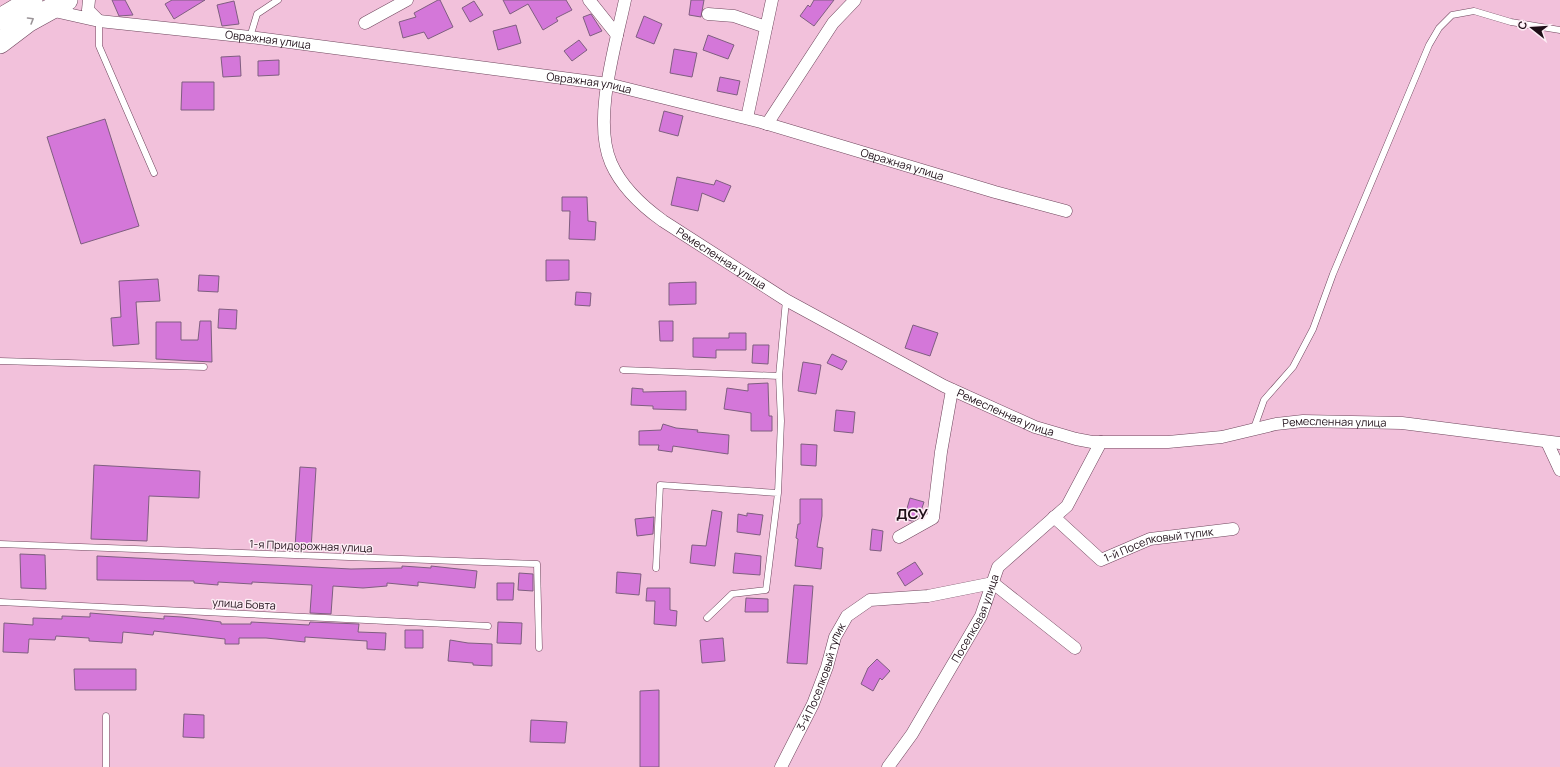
<svg xmlns="http://www.w3.org/2000/svg" width="1560" height="767" viewBox="0 0 1560 767" font-family="Manrope,sans-serif">
<style>
.building{fill:#d477d9;stroke:#7f5e80}
.lines{fill:none;stroke-linecap:round;stroke-linejoin:round}
.service-casing{stroke:#6f465d;stroke-width:7}
.minor-casing{stroke:#6f465d;stroke-width:13}
.trunk-casing{stroke:#6f465d;stroke-width:22}
.service{stroke:#fff;stroke-width:6}
.minor{stroke:#fff;stroke-width:12}
.trunk{stroke:#fff;stroke-width:21}
.oneway{stroke:#9a9397}
.labels{text-anchor:middle;stroke-width:3;stroke-linejoin:round;paint-order:stroke}
.street-label{font-size:11px;fill:#1e0e17;stroke:#fdedf5}
.district-label{font-size:15px;font-weight:bold;fill:#1e0e17;stroke:#fdedf5}
</style>
<rect width="100%" height="100%" fill="#f2c1db"/>
<path class="building" d="M 112,0 L 125,0 L 133,15 L 119,16 Z
M 172,0 L 205,0 L 174,19 L 165,4 Z
M 438,0 L 440,0 L 453,27 L 428,39 L 424,32 L 403,38 L 399,22 L 416,17 L 414,13 Z
M 503,0 L 566,0 L 572,10 L 556,18 L 558,21 L 543,30 L 528,4 L 510,14 Z
M 691,0 L 704,0 L 701,17 L 689,15 Z
M 814,0 L 834,0 L 814,26 L 800,16 L 808,5 L 810,7 Z
M 234,1 L 239,24 L 222,26 L 217,5 Z
M 474,1 L 483,15 L 470,22 L 462,8 Z
M 591,14 L 602,31 L 590,36 L 583,17 Z
M 644,16 L 662,24 L 654,44 L 636,37 Z
M 516,25 L 521,43 L 498,50 L 493,31 Z
M 708,35 L 734,45 L 728,59 L 703,50 Z
M 579,40 L 587,50 L 572,61 L 564,51 Z
M 674,49 L 697,53 L 692,77 L 670,73 Z
M 240,56 L 241,76 L 223,77 L 221,57 Z
M 279,60 L 279,75 L 258,76 L 258,61 Z
M 720,77 L 740,81 L 737,95 L 717,91 Z
M 182,82 L 214,82 L 214,110 L 181,110 Z
M 664,111 L 683,116 L 678,136 L 659,131 Z
M 105,119 L 139,226 L 81,244 L 47,137 Z
M 677,177 L 714,185 L 716,180 L 731,186 L 724,202 L 702,193 L 698,211 L 671,205 Z
M 562,197 L 587,197 L 588,221 L 596,222 L 595,240 L 569,239 L 570,211 L 562,211 Z
M 546,260 L 569,260 L 569,280 L 546,281 Z
M 199,275 L 219,276 L 218,292 L 198,291 Z
M 158,279 L 160,301 L 136,302 L 139,344 L 113,346 L 111,318 L 121,317 L 119,281 Z
M 696,282 L 696,304 L 669,305 L 669,283 Z
M 576,292 L 591,293 L 590,306 L 575,305 Z
M 219,309 L 237,310 L 236,329 L 218,328 Z
M 200,321 L 211,321 L 212,362 L 156,359 L 156,322 L 181,322 L 181,340 L 198,340 Z
M 659,321 L 673,321 L 673,341 L 660,341 Z
M 913,325 L 938,333 L 930,356 L 905,348 Z
M 729,333 L 746,333 L 746,350 L 716,350 L 716,358 L 693,357 L 693,338 L 729,338 Z
M 753,345 L 769,345 L 768,364 L 752,363 Z
M 832,354 L 847,361 L 842,370 L 827,363 Z
M 803,362 L 821,365 L 816,394 L 798,391 Z
M 768,383 L 769,416 L 772,416 L 772,431 L 751,431 L 751,413 L 724,409 L 727,388 L 748,391 L 748,384 Z
M 632,388 L 643,389 L 643,392 L 686,391 L 686,410 L 653,409 L 653,406 L 631,405 Z
M 836,410 L 855,412 L 853,433 L 834,431 Z
M 663,424 L 676,428 L 698,430 L 697,432 L 729,435 L 728,454 L 673,446 L 672,452 L 658,450 L 659,445 L 639,445 L 639,431 L 661,430 Z
M 801,444 L 817,445 L 816,466 L 801,465 Z
M 94,465 L 200,471 L 199,498 L 149,496 L 147,541 L 91,539 Z
M 300,467 L 316,468 L 311,549 L 295,548 Z
M 910,498 L 924,502 L 919,517 L 912,521 L 904,519 Z
M 800,499 L 822,499 L 822,516 L 817,547 L 823,548 L 821,569 L 795,566 L 798,539 L 796,538 L 798,524 L 800,524 Z
M 712,510 L 722,512 L 715,566 L 690,563 L 692,545 L 706,546 Z
M 747,513 L 763,515 L 760,535 L 737,532 L 738,514 L 747,516 Z
M 654,517 L 653,534 L 637,536 L 635,519 Z
M 872,529 L 883,531 L 881,551 L 870,550 Z
M 735,553 L 761,556 L 760,575 L 733,573 Z
M 20,554 L 45,555 L 46,589 L 21,588 Z
M 97,556 L 351,569 L 402,568 L 402,566 L 431,568 L 431,566 L 477,571 L 475,588 L 418,582 L 418,586 L 387,583 L 387,586 L 363,588 L 333,586 L 331,614 L 310,613 L 312,585 L 252,582 L 252,584 L 218,582 L 218,585 L 194,583 L 194,581 L 97,580 Z
M 915,562 L 923,574 L 905,586 L 897,573 Z
M 617,572 L 641,574 L 639,595 L 616,593 Z
M 519,573 L 533,574 L 533,591 L 518,590 Z
M 497,583 L 514,583 L 513,600 L 497,600 Z
M 794,585 L 813,586 L 807,664 L 787,663 Z
M 647,588 L 670,588 L 670,610 L 677,611 L 676,626 L 654,624 L 655,601 L 646,601 Z
M 746,598 L 768,599 L 768,612 L 745,612 Z
M 90,613 L 164,619 L 164,616 L 182,617 L 221,622 L 221,624 L 251,624 L 251,622 L 309,625 L 310,622 L 359,624 L 358,632 L 386,633 L 385,650 L 367,649 L 367,641 L 305,637 L 305,642 L 266,638 L 239,638 L 239,644 L 225,644 L 225,639 L 154,631 L 153,635 L 123,632 L 122,643 L 89,641 L 89,638 L 56,636 L 55,640 L 29,639 L 28,653 L 3,652 L 4,623 L 33,625 L 33,618 L 62,619 L 62,616 L 90,617 Z
M 498,622 L 522,623 L 521,644 L 497,643 Z
M 405,630 L 423,630 L 423,648 L 405,648 Z
M 723,638 L 725,661 L 702,663 L 700,640 Z
M 450,640 L 468,643 L 492,644 L 492,666 L 473,665 L 473,663 L 448,661 Z
M 877,659 L 890,671 L 882,680 L 880,678 L 873,691 L 861,684 L 868,668 Z
M 74,669 L 136,669 L 136,690 L 75,690 Z
M 659,690 L 659,767 L 640,767 L 640,691 Z
M 184,714 L 204,715 L 204,738 L 183,737 Z
M 531,720 L 567,722 L 565,743 L 530,742 Z"/>
<g class="lines">
<g class="service-casing">
<path id="service" d="M 99,21 L 99,46 L 154,173
M 250,37 L 257,14 L 278,0
M 0,361 L 204,367
M 623,370 L 779,376 L 786,300
M 1254,428 L 1264,400 L 1293,367 L 1313,329 L 1333,274 L 1429,45 L 1439,28 L 1452,15 L 1474,11 L 1511,22 L 1560,30
M 0,544 L 537,564 L 539,648
M 656,568 L 660,485 L 778,493 L 781,421 L 779,376
M 0,602 L 488,626
M 707,618 L 732,594 L 766,590 L 778,493
M 106,716 L 106,767"/>
</g>
<g class="minor-casing">
<g id="minor">
<path d="M 589,0 L 617,35"/>
<path id="s1" d="M 625,0 C 616,44 592,120 611,163 C 622,188 642,206 663,221 L 786,300 L 944,386 L 1035,427 L 1076,439 L 1092,442 L 1168,442 L 1222,437 L 1276,424 L 1303,421 L 1402,423 L 1560,443"/>
<path d="M 50,10 L 99,21 L 88,10 L 89,0"/>
<path d="M 708,14 L 734,16 L 766,27"/>
<path id="s2" d="M 99,21 L 250,37 L 608,84 L 761,122 L 995,192 L 1066,211"/>
<path d="M 365,23 L 407,0"/>
<path d="M 747,118 L 772,0"/>
<path d="M 767,124 L 833,23 L 855,0"/>
<path d="M 1547,442 L 1560,470"/>
<path id="s3" d="M 1054,517 L 1101,560 L 1150,539 L 1233,529"/>
<path d="M 899,537 L 933,518 L 941,452 L 952,390"/>
<path id="s4" d="M 781,767 L 813,704 L 827,667 L 835,637 L 847,616 L 870,600 L 928,596 L 993,583 L 1075,648"/>
<path id="s5" d="M 888,767 L 912,734 L 981,616 L 998,567 L 1067,506 L 1101,442"/>
</g>
</g>
<g class="trunk-casing">
<path id="trunk" d="M 0,19 L 32,0
M 0,43 L 29,21 L 67,0"/>
</g>
<use href="#service" class="service"/>
<use href="#minor" class="minor"/>
<use href="#trunk" class="trunk"/>
</g>
<defs><path id="oneway-chevron" d="M-2-3.5L2.5 0L-2 3.5" fill="none" stroke-width="1.6" stroke-linecap="round" stroke-linejoin="round"/></defs>
<use class="oneway" href="#oneway-chevron" transform="translate(31 20) rotate(-31)"/>
<g class="labels">
<g class="street-label">
<text dy="4" stroke="none"><textPath href="#s2" startOffset="170">Овражная улица</textPath></text>
<text dy="4" stroke="none"><textPath href="#s2" startOffset="494">Овражная улица</textPath></text>
<text dy="4" stroke="none"><textPath href="#s2" startOffset="818">Овражная улица</textPath></text>
<text dy="4" stroke="none"><textPath href="#s1" startOffset="314">Ремесленная улица</textPath></text>
<text dy="4" stroke="none"><textPath href="#s1" startOffset="638">Ремесленная улица</textPath></text>
<text dy="4" stroke="none"><textPath href="#s1" startOffset="974">Ремесленная улица</textPath></text>
<text dy="4" stroke="none"><textPath href="#s3" startOffset="124">1-й Поселковый тупик</textPath></text>
<text transform="translate(311 546) rotate(2)" y="4">1-я Придорожная улица</text>
<text transform="translate(244 604) rotate(3)" y="4">улица Бовта</text>
<text dy="4" stroke="none"><textPath href="#s5" startOffset="173">Поселковая улица</textPath></text>
<text dy="4" stroke="none"><textPath href="#s4" startOffset="99">3-й Поселковый тупик</textPath></text>
</g>
<g class="district-label">
<text x="912" y="519">ДСУ</text>
</g>
</g>
<g transform="translate(1532 28) rotate(287)" stroke="#fdedf5" stroke-width="3" paint-order="stroke">
<path d="M0-3L7 15L0 10L-7 15Z" fill="#1e0e17"/>
<text y="-6" font-size="11" font-weight="bold" text-anchor="middle" fill="#1e0e17">С</text>
</g>
</svg>
